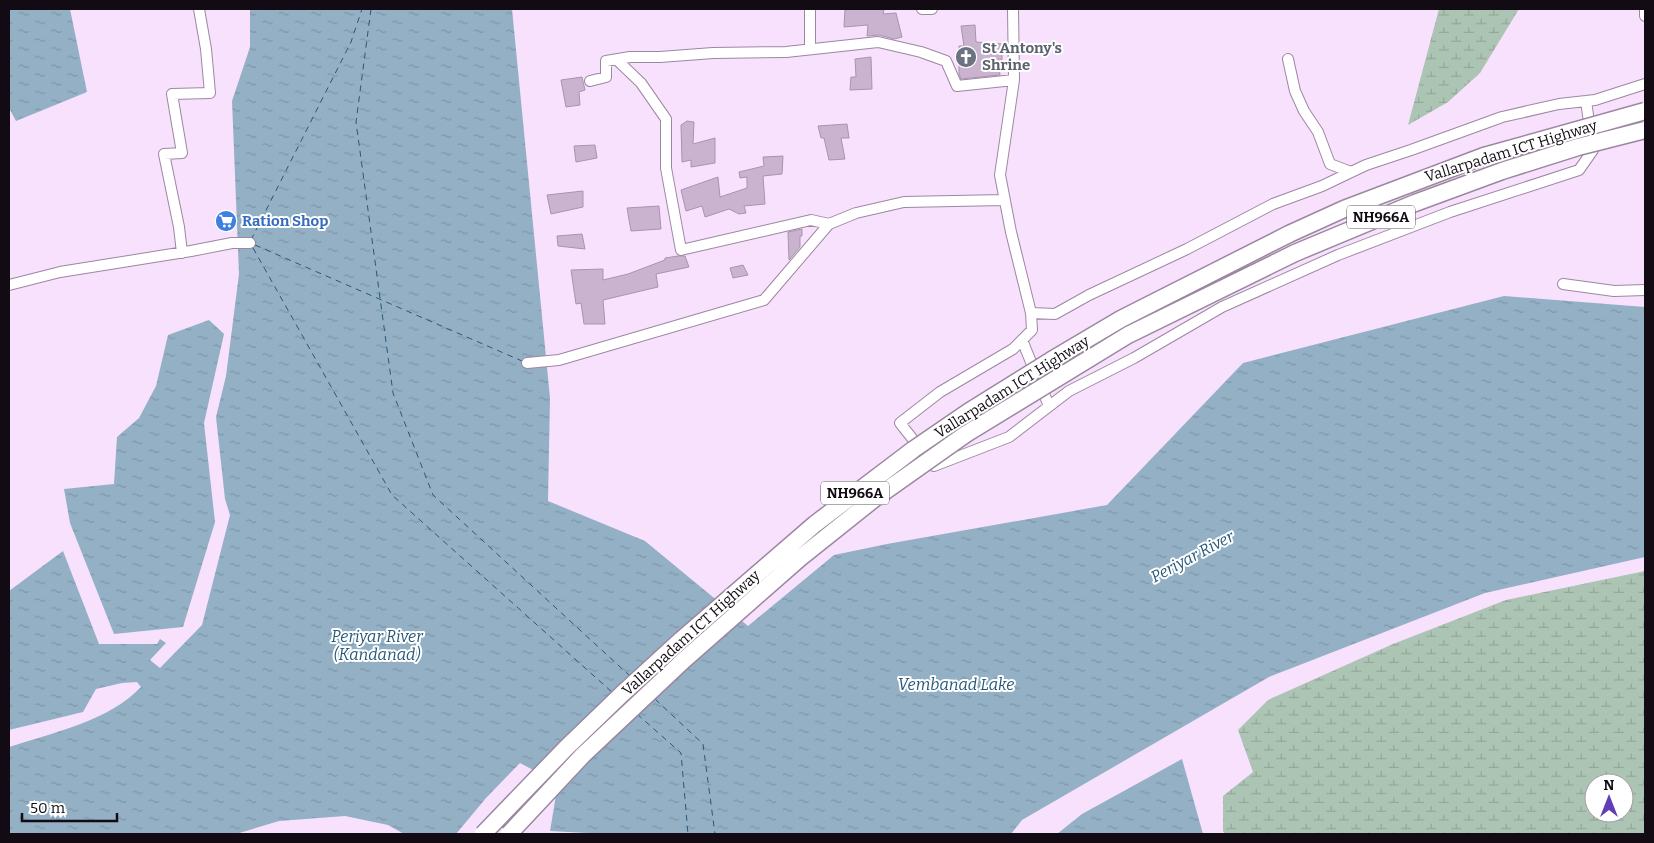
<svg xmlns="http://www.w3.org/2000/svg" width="1654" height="843" viewBox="0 0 1654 843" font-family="Bitter,serif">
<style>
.wetland{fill:url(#wetland-marsh);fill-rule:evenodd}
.water{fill:url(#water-ripples)}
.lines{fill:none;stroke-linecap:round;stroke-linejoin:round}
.ferry{stroke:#275979;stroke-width:1;stroke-dasharray:6 5;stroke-linecap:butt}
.building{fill:#cab3cf;stroke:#a993ae}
.minor-casing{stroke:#9c87a1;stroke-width:12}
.minor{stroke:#fff;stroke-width:10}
.trunk-bridge-casing{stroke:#9c87a1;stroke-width:19;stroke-linecap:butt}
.trunk-bridge{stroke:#fff;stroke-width:16}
.labels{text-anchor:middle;stroke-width:4;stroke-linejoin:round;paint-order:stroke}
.shield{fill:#fff;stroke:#5a545a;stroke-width:1}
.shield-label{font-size:14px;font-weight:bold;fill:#130b14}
.worship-label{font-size:15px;font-weight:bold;fill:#5b616d;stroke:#fff;text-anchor:start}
.street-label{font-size:15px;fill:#130b14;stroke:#fff}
.shop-label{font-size:15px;font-weight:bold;fill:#366cbe;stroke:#fff;text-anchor:start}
.water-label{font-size:16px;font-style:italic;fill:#275979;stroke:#fff}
</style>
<defs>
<pattern id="wetland-marsh" width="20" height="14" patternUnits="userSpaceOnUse" patternTransform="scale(1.25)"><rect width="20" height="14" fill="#acc4b4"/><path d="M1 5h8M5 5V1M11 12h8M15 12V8" fill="none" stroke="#93a79a"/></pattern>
<pattern id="water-ripples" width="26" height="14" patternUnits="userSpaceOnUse" patternTransform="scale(1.25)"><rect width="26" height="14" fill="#93b0c5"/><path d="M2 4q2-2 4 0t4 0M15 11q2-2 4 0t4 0" fill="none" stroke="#7e96a8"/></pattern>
</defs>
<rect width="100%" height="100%" fill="#f8e1fd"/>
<path class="wetland" d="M 1439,9 L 1519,9 L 1480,73 L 1448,102 L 1408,125 Z
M 1645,571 L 1645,834 L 1225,834 L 1223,831 L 1223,796 L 1253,772 L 1238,730 L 1268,700 L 1393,644 L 1506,600 ZM 1594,783 L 1624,783 L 1624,813 L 1594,813 Z"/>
<path class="water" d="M 9,9 L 70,9 L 87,92 L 16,121 L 9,108 Z
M 250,9 L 512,9 L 550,398 L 548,501 L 645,541 L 748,626 L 834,555 L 887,544 L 1107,505 L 1243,363 L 1504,296 L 1645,307 L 1645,557 L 1485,593 L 1269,677 L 1022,820 L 1011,834 L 606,834 L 550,831 L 557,789 L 537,772 L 520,763 L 486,798 L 456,834 L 404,834 L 388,825 L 345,816 L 279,821 L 236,834 L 9,834 L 9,747 C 52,733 109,721 141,687 L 137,682 L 122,683 L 96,689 L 83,712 L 9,730 L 9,591 L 63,551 L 99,644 L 157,644 L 160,639 L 166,643 L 150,660 L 160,668 L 202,625 L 230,515 L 225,499 L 216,417 L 226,376 L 239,274 L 232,101 L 250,47 Z
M 209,320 L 224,334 L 204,423 L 215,522 L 183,627 L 114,634 L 70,523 L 64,489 L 114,484 L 117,437 L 139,418 L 156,386 L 168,335 Z
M 1182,759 L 1203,834 L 1057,834 L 1082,814 Z"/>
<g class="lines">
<path class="ferry" d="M 371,9 L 356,122 L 393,393 L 433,495 L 630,676
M 251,240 L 351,42 L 362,9
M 255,245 L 522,361
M 253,248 L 392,495 L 613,693
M 655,699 L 703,744 L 715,834
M 637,714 L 681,753 L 688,834"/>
</g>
<path class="building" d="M 845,9 L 884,9 L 883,14 L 896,13 L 902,37 L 894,39 L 879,35 L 867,36 L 868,25 L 844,27 Z
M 975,25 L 976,42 L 1002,44 L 1002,60 L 998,60 L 1000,75 L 961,79 L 959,74 L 959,46 L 964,46 L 961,26 Z
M 871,57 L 872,89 L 850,90 L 851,77 L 856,77 L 855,59 Z
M 582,77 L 585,90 L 579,92 L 580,105 L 566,107 L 561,80 Z
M 687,121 L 694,122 L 693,144 L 715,138 L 715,163 L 691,167 L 691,160 L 682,162 L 681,125 Z
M 847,124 L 849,138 L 841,138 L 845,159 L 829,160 L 824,138 L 821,138 L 818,126 Z
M 595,145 L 597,158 L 576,162 L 574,146 Z
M 783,156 L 782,174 L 763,176 L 765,204 L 744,206 L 746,213 L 739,214 L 729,209 L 705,217 L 702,206 L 686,211 L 681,190 L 718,177 L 720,197 L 747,188 L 747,177 L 740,178 L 739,172 L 764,166 L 763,157 Z
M 583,191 L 583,207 L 551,214 L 547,195 Z
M 659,206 L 661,229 L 631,231 L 627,208 Z
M 802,229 L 802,236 L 800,236 L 800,247 L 789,260 L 788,232 Z
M 582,234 L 585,249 L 558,246 L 557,236 Z
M 678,256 L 685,256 L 689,267 L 656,274 L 658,287 L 603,300 L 605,324 L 584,324 L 581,303 L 576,304 L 571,270 L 603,269 L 603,280 L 628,274 L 665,260 L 665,258 Z
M 743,265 L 748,275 L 733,278 L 730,268 Z"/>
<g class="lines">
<g class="minor-casing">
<path id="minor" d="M 810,9 L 810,49
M 922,9 L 932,9
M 1013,9 L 1014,80 L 1000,175 L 1011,232 L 1031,313 L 1055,314 L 1089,295 L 1187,249 L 1273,204 L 1322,186 L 1366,165 L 1411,150 L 1502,117 L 1559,104 L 1595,100 L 1645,84
M 1645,9 L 1645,16
M 1288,59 L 1295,91 L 1304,111 L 1318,132 L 1330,164 L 1351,172
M 617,60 L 641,83 L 666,119 L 666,168 L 681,250 L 811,220 L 829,224
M 590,81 L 606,77 L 606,61 L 630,57 L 660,57 L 713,53 L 786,52 L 878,42 L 921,52 L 946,61 L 957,86 L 1014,80
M 182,253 L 179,227 L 164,154 L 182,153 L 172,94 L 210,93 L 206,49 L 199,9
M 1563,284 L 1614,291 L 1645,290
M 9,285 L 60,272 L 191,251 L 232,243 L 250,243
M 1031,313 L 1032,330 L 1013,349 L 940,392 L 900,423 L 934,466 L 1009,437 L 1069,391 L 1134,358 L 1222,307 L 1338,255 L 1450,212 L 1579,170 L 1593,150 L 1586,101
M 1022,340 L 1049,406
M 527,363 L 559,360 L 764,300 L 829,224 L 856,213 L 904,202 L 1004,200"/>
</g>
<use href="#minor" class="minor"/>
<g class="trunk-bridge-casing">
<path id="trunk-bridge" d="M 483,834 L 566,748 L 622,694 L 681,640 L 815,524 L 914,449 L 968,412 L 1050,361 L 1121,319 L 1289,234 L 1344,209 L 1484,156 L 1645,111
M 509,834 L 583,755 L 684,660 L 800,558 L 874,499 L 966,434 L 1128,335 L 1295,253 L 1415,203 L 1502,171 L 1578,147 L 1645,130"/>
</g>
<use href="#trunk-bridge" class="trunk-bridge"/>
</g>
<defs>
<g id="church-disc" transform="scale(1.125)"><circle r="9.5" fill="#6b7280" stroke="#fff"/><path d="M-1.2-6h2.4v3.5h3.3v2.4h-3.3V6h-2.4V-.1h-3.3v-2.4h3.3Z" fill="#fff"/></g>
<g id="supermarket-disc" transform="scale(1.125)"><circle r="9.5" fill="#3f7fe0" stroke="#fff"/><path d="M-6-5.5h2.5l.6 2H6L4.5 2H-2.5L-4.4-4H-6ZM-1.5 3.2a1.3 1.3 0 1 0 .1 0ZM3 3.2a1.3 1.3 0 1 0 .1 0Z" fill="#fff"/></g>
</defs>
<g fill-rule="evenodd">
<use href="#church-disc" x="966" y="57"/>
<use href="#supermarket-disc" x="226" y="221"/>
</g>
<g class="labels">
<g class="shield">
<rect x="1347" y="205.5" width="68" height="23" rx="4"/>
<rect x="821" y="481.5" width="68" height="23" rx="4"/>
</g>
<g class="shield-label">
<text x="1381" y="222">NH966A</text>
<text x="855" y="498">NH966A</text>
</g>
<g class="worship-label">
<text x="982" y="53">St Antony's<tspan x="982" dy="17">Shrine</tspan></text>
</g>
<g class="street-label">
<text transform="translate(1511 151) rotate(-17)" y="5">Vallarpadam ICT Highway</text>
<text transform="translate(1012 387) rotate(-32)" y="5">Vallarpadam ICT Highway</text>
<text transform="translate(691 633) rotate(-42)" y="5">Vallarpadam ICT Highway</text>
</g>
<g class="shop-label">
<text x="242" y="226">Ration Shop</text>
</g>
<g class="water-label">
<text transform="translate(1192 556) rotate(-28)" y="6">Periyar River</text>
<text x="377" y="642">Periyar River<tspan x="377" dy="18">(Kandanad)</tspan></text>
<text x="956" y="690">Vembanad Lake</text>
</g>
</g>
<rect width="1654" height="843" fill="none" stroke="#130b14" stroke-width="20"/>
<g transform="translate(1609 798)"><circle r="24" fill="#ffffff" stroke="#a19da1"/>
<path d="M0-4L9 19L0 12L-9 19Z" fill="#613eb7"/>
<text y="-8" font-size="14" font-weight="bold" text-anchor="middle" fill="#130b14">N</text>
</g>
<path d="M22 813v8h95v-8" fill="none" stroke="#130b14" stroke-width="2.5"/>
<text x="30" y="813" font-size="15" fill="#130b14" stroke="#ffffff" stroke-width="4" paint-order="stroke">50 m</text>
</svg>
